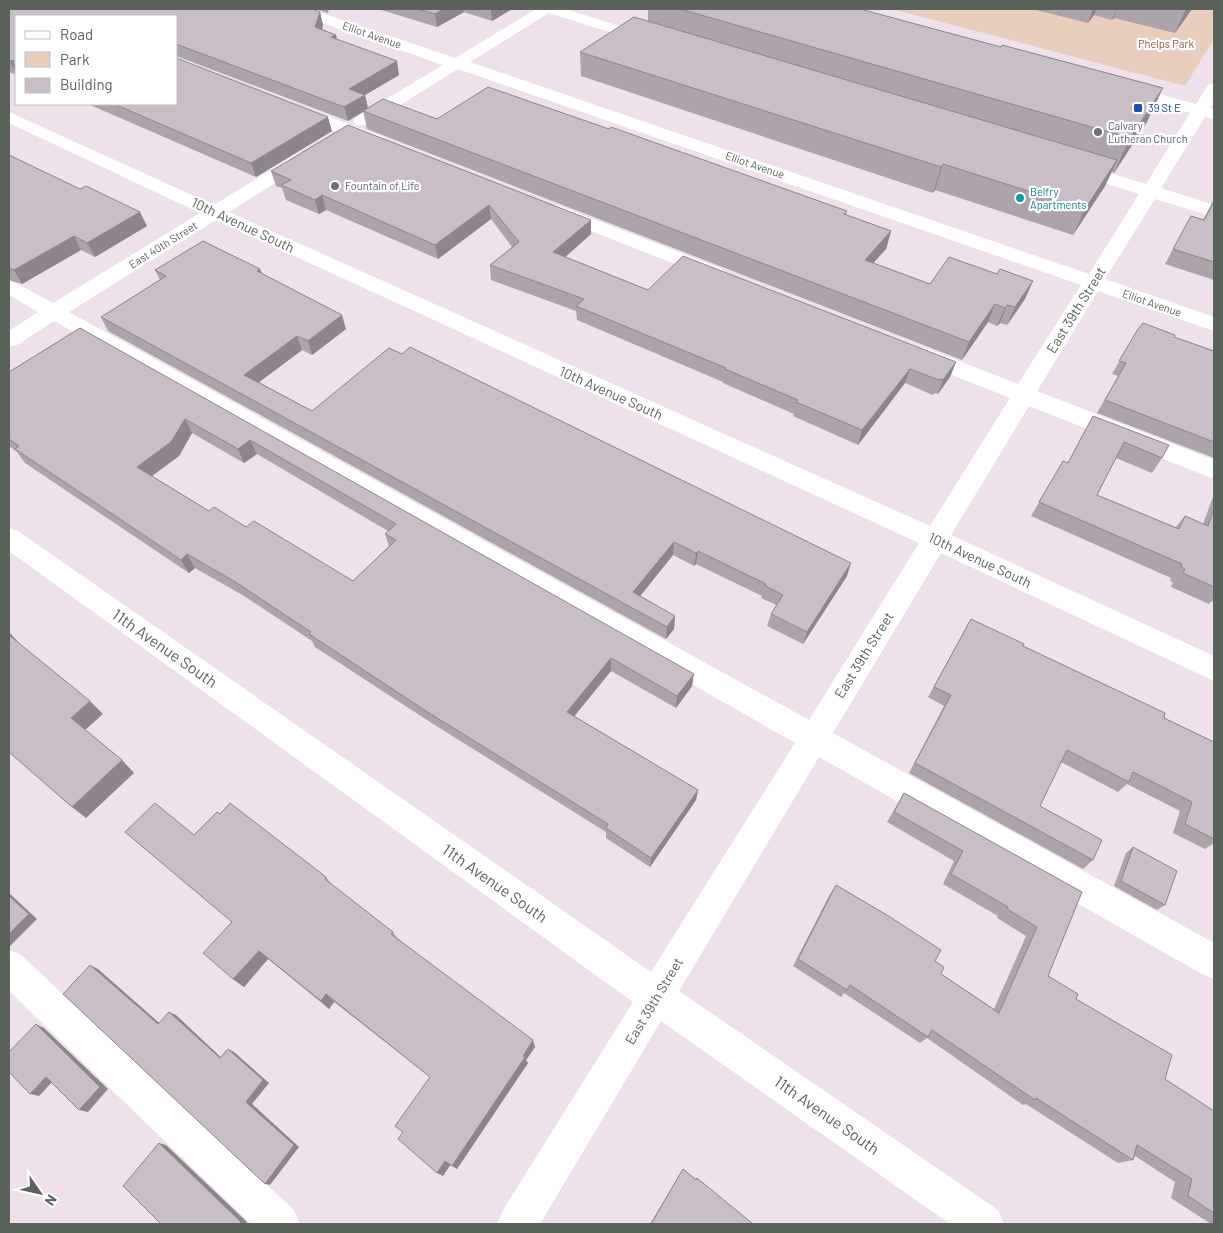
<svg xmlns="http://www.w3.org/2000/svg" width="1223" height="1233" viewBox="0 0 1223 1233" font-family="Barlow,sans-serif">
<style>
.green{fill:#e7cebd}
.lines{fill:none;stroke-linecap:round;stroke-linejoin:round}
.minor{fill:#fff;fill-rule:evenodd}
.wall{fill:#ada3ab;fill-rule:evenodd}
.shaded-wall{fill:#8d858b}
.building{fill:#c9bec7;stroke:#8d858b;fill-rule:evenodd}
.transit-dot{fill:#1a4fb4;stroke:#fff;stroke-width:2}
.worship-dot{fill:#6b7280;stroke:#fff;stroke-width:2}
.culture-dot{fill:#0f9aa8;stroke:#fff;stroke-width:2}
.labels{text-anchor:middle;stroke-width:4.5;stroke-linejoin:round;paint-order:stroke}
.far-street-label{font-size:11px;fill:#5a635a;stroke:#fff}
.far-park-label{font-size:11px;fill:#8a5b32;stroke:#fff}
.far-transit-label{font-size:11px;fill:#164399;stroke:#fff;text-anchor:start}
.far-worship-label{font-size:11px;fill:#5b616d;stroke:#fff;text-anchor:start}
.far-culture-label{font-size:11px;fill:#0d838f;stroke:#fff;text-anchor:start}
.street-label{font-size:14px;fill:#5a635a;stroke:#fff}
.near-street-label{font-size:16px;fill:#5a635a;stroke:#fff}
</style>
<rect width="100%" height="100%" fill="#eee1eb"/>
<path class="green" d="M 892,9 L 1214,9 L 1214,39 L 1185,86 Z"/>
<g class="lines">
<path class="minor" d="M 289,9 L 310,9 L 455,58 L 536,9 L 565,9 L 656,37 L 659,40 L 656,43 L 651,45 L 549,13 L 470,62 L 1089,274 L 1139,194 L 1067,171 L 1064,167 L 1067,163 L 1073,162 L 1146,184 L 1190,113 L 1115,92 L 1113,89 L 1115,86 L 1121,84 L 1196,104 L 1208,85 L 1214,83 L 1214,101 L 1210,108 L 1214,109 L 1214,119 L 1205,117 L 1161,188 L 1214,205 L 1214,217 L 1155,199 L 1105,279 L 1214,317 L 1214,331 L 1098,291 L 1037,391 L 1214,460 L 1214,479 L 1029,406 L 951,535 L 1214,656 L 1214,681 L 941,553 L 833,733 L 1214,943 L 1214,979 L 1202,974 L 819,757 L 679,991 L 998,1210 L 1004,1224 L 950,1224 L 661,1021 L 540,1224 L 497,1224 L 503,1210 L 633,1002 L 9,551 L 9,528 L 18,531 L 651,972 L 795,743 L 54,321 L 17,345 L 9,347 L 9,331 L 38,312 L 9,295 L 9,281 L 16,283 L 53,303 L 200,213 L 9,123 L 9,112 L 214,205 L 298,153 L 304,152 L 310,153 L 313,157 L 310,161 L 229,212 L 930,526 L 1010,398 L 912,359 L 909,354 L 912,349 L 920,347 L 928,349 L 1018,384 L 1081,285 L 458,69 L 368,125 L 356,125 L 353,121 L 356,117 L 443,65 L 291,12 ZM 216,220 L 919,543 L 809,720 L 69,312 Z
M 294,104 L 384,137 L 387,141 L 384,145 L 378,146 L 372,145 L 288,113 L 286,109 L 288,105 Z
M 557,205 L 722,269 L 725,273 L 722,277 L 715,279 L 708,277 L 550,215 L 548,211 L 550,207 Z
M 9,950 L 21,955 L 294,1210 L 300,1224 L 251,1224 L 9,991 Z"/>
</g>
<path class="wall" d="M 9,9 L 320,12 L 323,25 L 322,29 L 337,39 L 399,75 L 365,95 L 368,108 L 437,119 L 847,211 L 846,215 L 891,231 L 886,249 L 873,263 L 930,284 L 1025,299 L 1007,325 L 1000,323 L 997,326 L 988,322 L 962,360 L 367,129 L 363,111 L 348,121 L 176,56 L 176,16 L 16,16 L 16,75 L 9,72 Z
M 315,9 L 329,9 L 328,13 Z
M 378,9 L 512,9 L 492,21 L 464,12 L 437,27 Z
M 648,9 L 860,9 L 1147,122 L 1114,173 L 1112,172 L 1105,186 L 1073,235 L 935,190 L 933,193 L 581,76 L 580,52 L 648,21 Z
M 1037,9 L 1192,9 L 1175,33 L 1114,18 L 1112,20 L 1094,15 L 1088,23 L 1036,10 Z
M 88,104 L 176,104 L 332,131 L 256,177 Z
M 348,125 L 591,234 L 565,257 L 648,290 L 956,362 L 950,377 L 938,394 L 935,393 L 933,395 L 905,383 L 858,445 L 793,416 L 794,414 L 723,383 L 723,382 L 577,320 L 576,311 L 491,280 L 490,265 L 512,247 L 491,219 L 438,259 L 326,210 L 319,214 L 286,200 L 282,188 L 276,186 L 271,171 Z
M 9,155 L 147,226 L 95,257 L 81,250 L 22,284 L 9,280 Z
M 1214,199 L 1214,280 L 1165,264 L 1191,216 L 1203,220 Z
M 260,269 L 262,274 L 346,329 L 312,355 L 302,350 L 259,382 L 312,411 L 847,576 L 803,644 L 767,626 L 771,614 L 776,605 L 761,598 L 762,596 L 696,564 L 694,566 L 673,555 L 640,596 L 675,616 L 674,629 L 666,639 L 108,331 L 101,317 L 160,280 L 155,270 Z
M 80,328 L 692,686 L 676,708 L 611,671 L 574,716 L 698,790 L 696,800 L 650,867 L 606,838 L 606,832 L 430,722 L 315,647 L 312,641 L 244,596 L 195,568 L 189,573 L 25,463 L 17,452 L 9,446 L 9,372 ZM 192,433 L 244,463 L 257,454 L 388,531 L 385,534 L 389,546 L 353,581 L 246,527 L 209,511 L 152,476 L 179,456 Z
M 1138,329 L 1174,337 L 1214,351 L 1214,458 L 1097,413 L 1118,376 L 1112,374 Z
M 1093,416 L 1162,458 L 1152,473 L 1116,458 L 1097,495 L 1175,528 L 1185,516 L 1203,524 L 1214,494 L 1214,602 L 1211,601 L 1209,604 L 1171,587 L 1173,582 L 1170,581 L 1171,578 L 1031,516 L 1063,461 L 1068,463 Z
M 971,619 L 1023,646 L 1164,718 L 1214,742 L 1214,843 L 1205,849 L 1173,833 L 1180,811 L 1127,784 L 1118,792 L 1061,762 L 1040,806 L 1093,860 L 1083,869 L 909,773 L 944,706 L 928,697 Z
M 904,793 L 1082,892 L 1048,976 L 1076,999 L 1165,1079 L 1214,1111 L 1214,1224 L 1211,1224 L 1171,1198 L 1175,1182 L 1135,1156 L 1133,1160 L 1118,1163 L 1026,1104 L 1023,1105 L 927,1038 L 920,1043 L 844,993 L 841,997 L 793,966 L 830,894 L 836,885 L 935,961 L 941,974 L 994,1009 L 1026,936 L 997,918 L 998,916 L 943,884 L 954,861 L 887,822 Z
M 194,835 L 326,877 L 332,885 L 393,932 L 397,938 L 535,1047 L 526,1060 L 528,1063 L 457,1169 L 450,1164 L 443,1176 L 403,1132 L 430,1077 L 334,1002 L 329,1009 L 268,959 L 244,987 L 233,979 L 231,922 Z
M 1133,847 L 1165,905 L 1157,910 L 1114,886 L 1126,853 Z
M 683,1169 L 696,1179 L 697,1178 L 753,1224 L 650,1224 Z"/>
<path class="shaded-wall" d="M 444,9 L 463,9 L 464,12 L 437,27 L 435,14 Z
M 491,9 L 512,9 L 492,21 Z
M 1093,9 L 1097,9 L 1094,15 L 1088,23 Z
M 1117,9 L 1114,18 L 1112,20 Z
M 1186,9 L 1192,9 L 1175,33 Z
M 320,12 L 323,25 L 318,40 L 315,27 Z
M 336,35 L 339,48 L 331,37 Z
M 12,60 L 16,68 L 16,74 L 10,61 Z
M 397,61 L 399,75 L 365,95 L 368,109 L 348,121 L 344,107 L 349,89 Z
M 1163,88 L 1147,122 L 1114,173 L 1130,138 Z
M 328,117 L 332,131 L 256,177 L 251,163 Z
M 1117,160 L 1105,186 L 1073,235 L 1085,209 Z
M 943,164 L 935,190 L 933,193 L 941,167 Z
M 322,195 L 326,210 L 319,214 L 315,200 Z
M 489,205 L 491,219 L 438,259 L 435,245 Z
M 140,212 L 147,226 L 95,257 L 87,243 Z
M 591,220 L 591,234 L 554,267 L 553,252 Z
M 891,231 L 886,249 L 860,278 L 865,260 Z
M 74,236 L 81,250 L 22,284 L 14,270 Z
M 260,269 L 266,283 L 257,271 Z
M 1033,281 L 1025,299 L 1007,325 L 1015,307 Z
M 995,304 L 988,322 L 962,360 L 969,342 Z
M 1007,305 L 1000,323 L 997,326 L 1005,308 Z
M 342,315 L 346,329 L 312,355 L 308,341 Z
M 297,336 L 302,350 L 250,389 L 244,375 Z
M 956,362 L 950,377 L 938,394 L 943,380 Z
M 910,369 L 905,383 L 858,445 L 862,430 Z
M 185,419 L 192,433 L 179,456 L 145,481 L 137,467 Z
M 250,440 L 257,454 L 244,463 L 238,449 Z
M 674,542 L 673,555 L 633,605 L 633,592 Z
M 698,551 L 696,564 L 694,566 L 696,553 Z
M 187,554 L 195,568 L 189,573 L 181,560 Z
M 851,563 L 847,576 L 803,644 L 807,632 Z
M 675,616 L 674,629 L 666,639 L 667,627 Z
M 9,632 L 19,643 L 9,636 Z
M 611,658 L 611,671 L 568,724 L 567,712 Z
M 694,674 L 692,686 L 676,708 L 677,696 Z
M 90,701 L 103,714 L 84,731 L 71,718 Z
M 122,760 L 134,773 L 86,818 L 72,807 Z
M 698,790 L 696,800 L 650,867 L 651,858 Z
M 9,893 L 37,919 L 9,947 Z
M 259,951 L 268,959 L 244,987 L 233,979 Z
M 90,965 L 98,969 L 165,1028 L 158,1024 Z
M 326,994 L 334,1002 L 329,1009 L 321,1001 Z
M 169,1012 L 176,1015 L 226,1062 L 220,1058 Z
M 36,1024 L 44,1028 L 108,1089 L 88,1112 L 79,1110 Z
M 533,1040 L 535,1047 L 526,1060 L 528,1063 L 457,1169 L 452,1166 Z
M 228,1049 L 234,1052 L 269,1083 L 252,1104 L 299,1147 L 270,1185 L 265,1184 L 246,1102 Z
M 46,1077 L 54,1080 L 39,1096 L 30,1094 Z
M 159,1143 L 166,1145 L 247,1222 L 245,1224 L 239,1224 Z
M 445,1161 L 451,1164 L 443,1176 L 437,1173 Z"/>
<path class="building" d="M 9,9 L 312,9 L 320,12 L 315,27 L 336,35 L 331,37 L 397,61 L 349,89 L 365,95 L 344,107 L 176,44 L 176,16 L 16,16 L 16,62 L 12,60 L 10,61 L 9,61 Z
M 418,9 L 444,9 L 435,14 Z
M 680,9 L 860,9 L 1001,47 L 1002,45 L 1163,88 L 1130,138 Z
M 634,17 L 1117,160 L 1085,209 L 943,164 L 941,167 L 580,52 Z
M 176,58 L 328,117 L 251,163 L 114,104 L 176,104 Z
M 488,87 L 609,129 L 611,127 L 847,211 L 844,214 L 891,231 L 865,260 L 930,284 L 949,257 L 997,274 L 1000,269 L 1033,281 L 1015,307 L 1007,305 L 1005,308 L 995,304 L 969,342 L 363,111 L 383,99 L 437,119 Z
M 348,125 L 591,220 L 553,252 L 648,290 L 683,256 L 956,362 L 943,380 L 940,379 L 939,380 L 910,369 L 862,430 L 796,402 L 798,400 L 725,369 L 726,368 L 576,306 L 584,299 L 490,265 L 519,242 L 489,205 L 435,245 L 322,195 L 315,200 L 281,185 L 291,180 L 271,171 Z
M 9,155 L 80,189 L 86,186 L 140,212 L 87,243 L 74,236 L 14,270 L 9,268 Z
M 1214,202 L 1214,262 L 1173,249 L 1191,216 L 1204,220 Z
M 203,241 L 260,269 L 257,271 L 342,315 L 308,341 L 297,336 L 244,375 L 312,411 L 389,348 L 402,354 L 410,347 L 851,563 L 807,632 L 771,614 L 783,595 L 764,585 L 766,584 L 698,551 L 696,553 L 674,542 L 633,592 L 675,616 L 667,627 L 101,317 L 166,276 L 155,270 Z
M 1143,323 L 1175,335 L 1174,337 L 1214,351 L 1214,442 L 1105,400 L 1126,363 L 1119,361 L 1138,329 Z
M 80,328 L 694,674 L 677,696 L 611,658 L 567,712 L 698,790 L 651,858 L 606,828 L 608,824 L 426,711 L 309,634 L 311,632 L 237,583 L 187,554 L 181,560 L 15,449 L 19,446 L 9,439 L 9,372 ZM 185,419 L 238,449 L 250,440 L 396,524 L 385,534 L 396,540 L 353,581 L 254,521 L 246,527 L 214,507 L 209,511 L 137,467 L 171,442 Z
M 1093,416 L 1169,445 L 1162,458 L 1124,442 L 1097,495 L 1179,529 L 1185,516 L 1208,526 L 1214,509 L 1214,587 L 1183,573 L 1185,569 L 1181,567 L 1182,564 L 1039,502 L 1063,461 L 1068,463 Z
M 971,619 L 1024,644 L 1023,646 L 1165,713 L 1164,718 L 1214,742 L 1214,839 L 1185,824 L 1192,802 L 1133,772 L 1129,782 L 1067,750 L 1040,806 L 1102,840 L 1093,860 L 915,763 L 951,695 L 934,687 Z
M 9,635 L 90,701 L 71,718 L 122,760 L 72,807 L 9,752 Z
M 904,793 L 1082,892 L 1048,976 L 1078,994 L 1076,999 L 1172,1055 L 1165,1079 L 1214,1111 L 1214,1213 L 1188,1196 L 1192,1179 L 1137,1145 L 1133,1160 L 1036,1098 L 1035,1100 L 932,1030 L 928,1037 L 850,985 L 847,990 L 798,959 L 836,885 L 887,915 L 941,950 L 935,961 L 944,967 L 941,974 L 999,1013 L 1037,927 L 1007,909 L 1008,907 L 951,874 L 963,851 L 894,812 Z
M 155,803 L 194,835 L 217,812 L 220,814 L 230,803 L 326,877 L 325,879 L 393,932 L 391,934 L 533,1040 L 523,1056 L 525,1057 L 452,1166 L 445,1161 L 437,1173 L 398,1139 L 403,1132 L 395,1126 L 430,1077 L 326,994 L 321,1001 L 259,951 L 233,979 L 203,953 L 232,922 L 125,832 Z
M 1133,847 L 1177,871 L 1165,905 L 1121,881 Z
M 9,896 L 29,914 L 9,934 Z
M 90,965 L 158,1024 L 169,1012 L 220,1058 L 228,1049 L 263,1080 L 246,1102 L 294,1145 L 265,1184 L 63,994 Z
M 36,1024 L 100,1087 L 79,1110 L 46,1077 L 30,1094 L 9,1072 L 9,1052 Z
M 159,1143 L 241,1222 L 239,1224 L 161,1224 L 123,1186 Z
M 683,1169 L 696,1180 L 697,1178 L 753,1224 L 651,1224 Z"/>
<rect class="transit-dot" x="1133" y="103" width="10" height="10" rx="2.5"/>
<g class="worship-dot">
<circle cx="1098" cy="132" r="5"/>
<circle cx="335" cy="186" r="5"/>
</g>
<circle class="culture-dot" cx="1020" cy="198" r="5"/>
<g class="labels">
<g class="far-street-label">
<text transform="translate(372 35) rotate(19)" y="4">Elliot Avenue</text>
<text transform="translate(755 165) rotate(19)" y="4">Elliot Avenue</text>
<text transform="translate(163 245) rotate(-32)" y="4">East 40th Street</text>
<text transform="translate(1152 303) rotate(19)" y="4">Elliot Avenue</text>
</g>
<g class="far-park-label">
<text x="1166" y="48">Phelps Park</text>
</g>
<g class="far-transit-label">
<text x="1148" y="112">39 St E</text>
</g>
<g class="far-worship-label">
<text x="1108" y="130">Calvary<tspan x="1108" dy="13">Lutheran Church</tspan></text>
<text x="345" y="190">Fountain of Life</text>
</g>
<g class="far-culture-label">
<text x="1030" y="196">Belfry<tspan x="1030" dy="13">Apartments</tspan></text>
</g>
<g class="street-label">
<text transform="translate(243 225) rotate(25)" y="5">10th Avenue South</text>
<text transform="translate(1076 310) rotate(-58)" y="5">East 39th Street</text>
<text transform="translate(611 393) rotate(24)" y="5">10th Avenue South</text>
<text transform="translate(980 560) rotate(25)" y="5">10th Avenue South</text>
<text transform="translate(864 655) rotate(-58)" y="5">East 39th Street</text>
<text transform="translate(654 1001) rotate(-59)" y="5">East 39th Street</text>
</g>
<g class="near-street-label">
<text transform="translate(165 648) rotate(35)" y="6">11th Avenue South</text>
<text transform="translate(495 883) rotate(35)" y="6">11th Avenue South</text>
<text transform="translate(827 1115) rotate(35)" y="6">11th Avenue South</text>
</g>
</g>
<rect width="1223" height="1233" fill="none" stroke="#5a635a" stroke-width="20"/>
<rect x="15" y="15" width="162" height="90" fill="#ffffff" stroke="#bdc1bd"/>
<rect x="25" y="31" width="25" height="8" fill="#ffffff" stroke="#bdc1bd"/>
<text x="60" y="40" font-size="15" fill="#5a635a">Road</text>
<rect x="25" y="52" width="25" height="15" fill="#e7cebd" stroke="#bdc1bd"/>
<text x="60" y="65" font-size="15" fill="#5a635a">Park</text>
<rect x="25" y="78" width="25" height="15" fill="#c9bec7" stroke="#bdc1bd"/>
<text x="60" y="90" font-size="15" fill="#5a635a">Building</text>
<g transform="translate(40 1193) rotate(124)" stroke="#ffffff" stroke-width="4" paint-order="stroke">
<path d="M0-4L9 19L0 12L-9 19Z" fill="#5a635a"/>
<text y="-8" font-size="14" font-weight="bold" text-anchor="middle" fill="#5a635a">N</text>
</g>
</svg>
